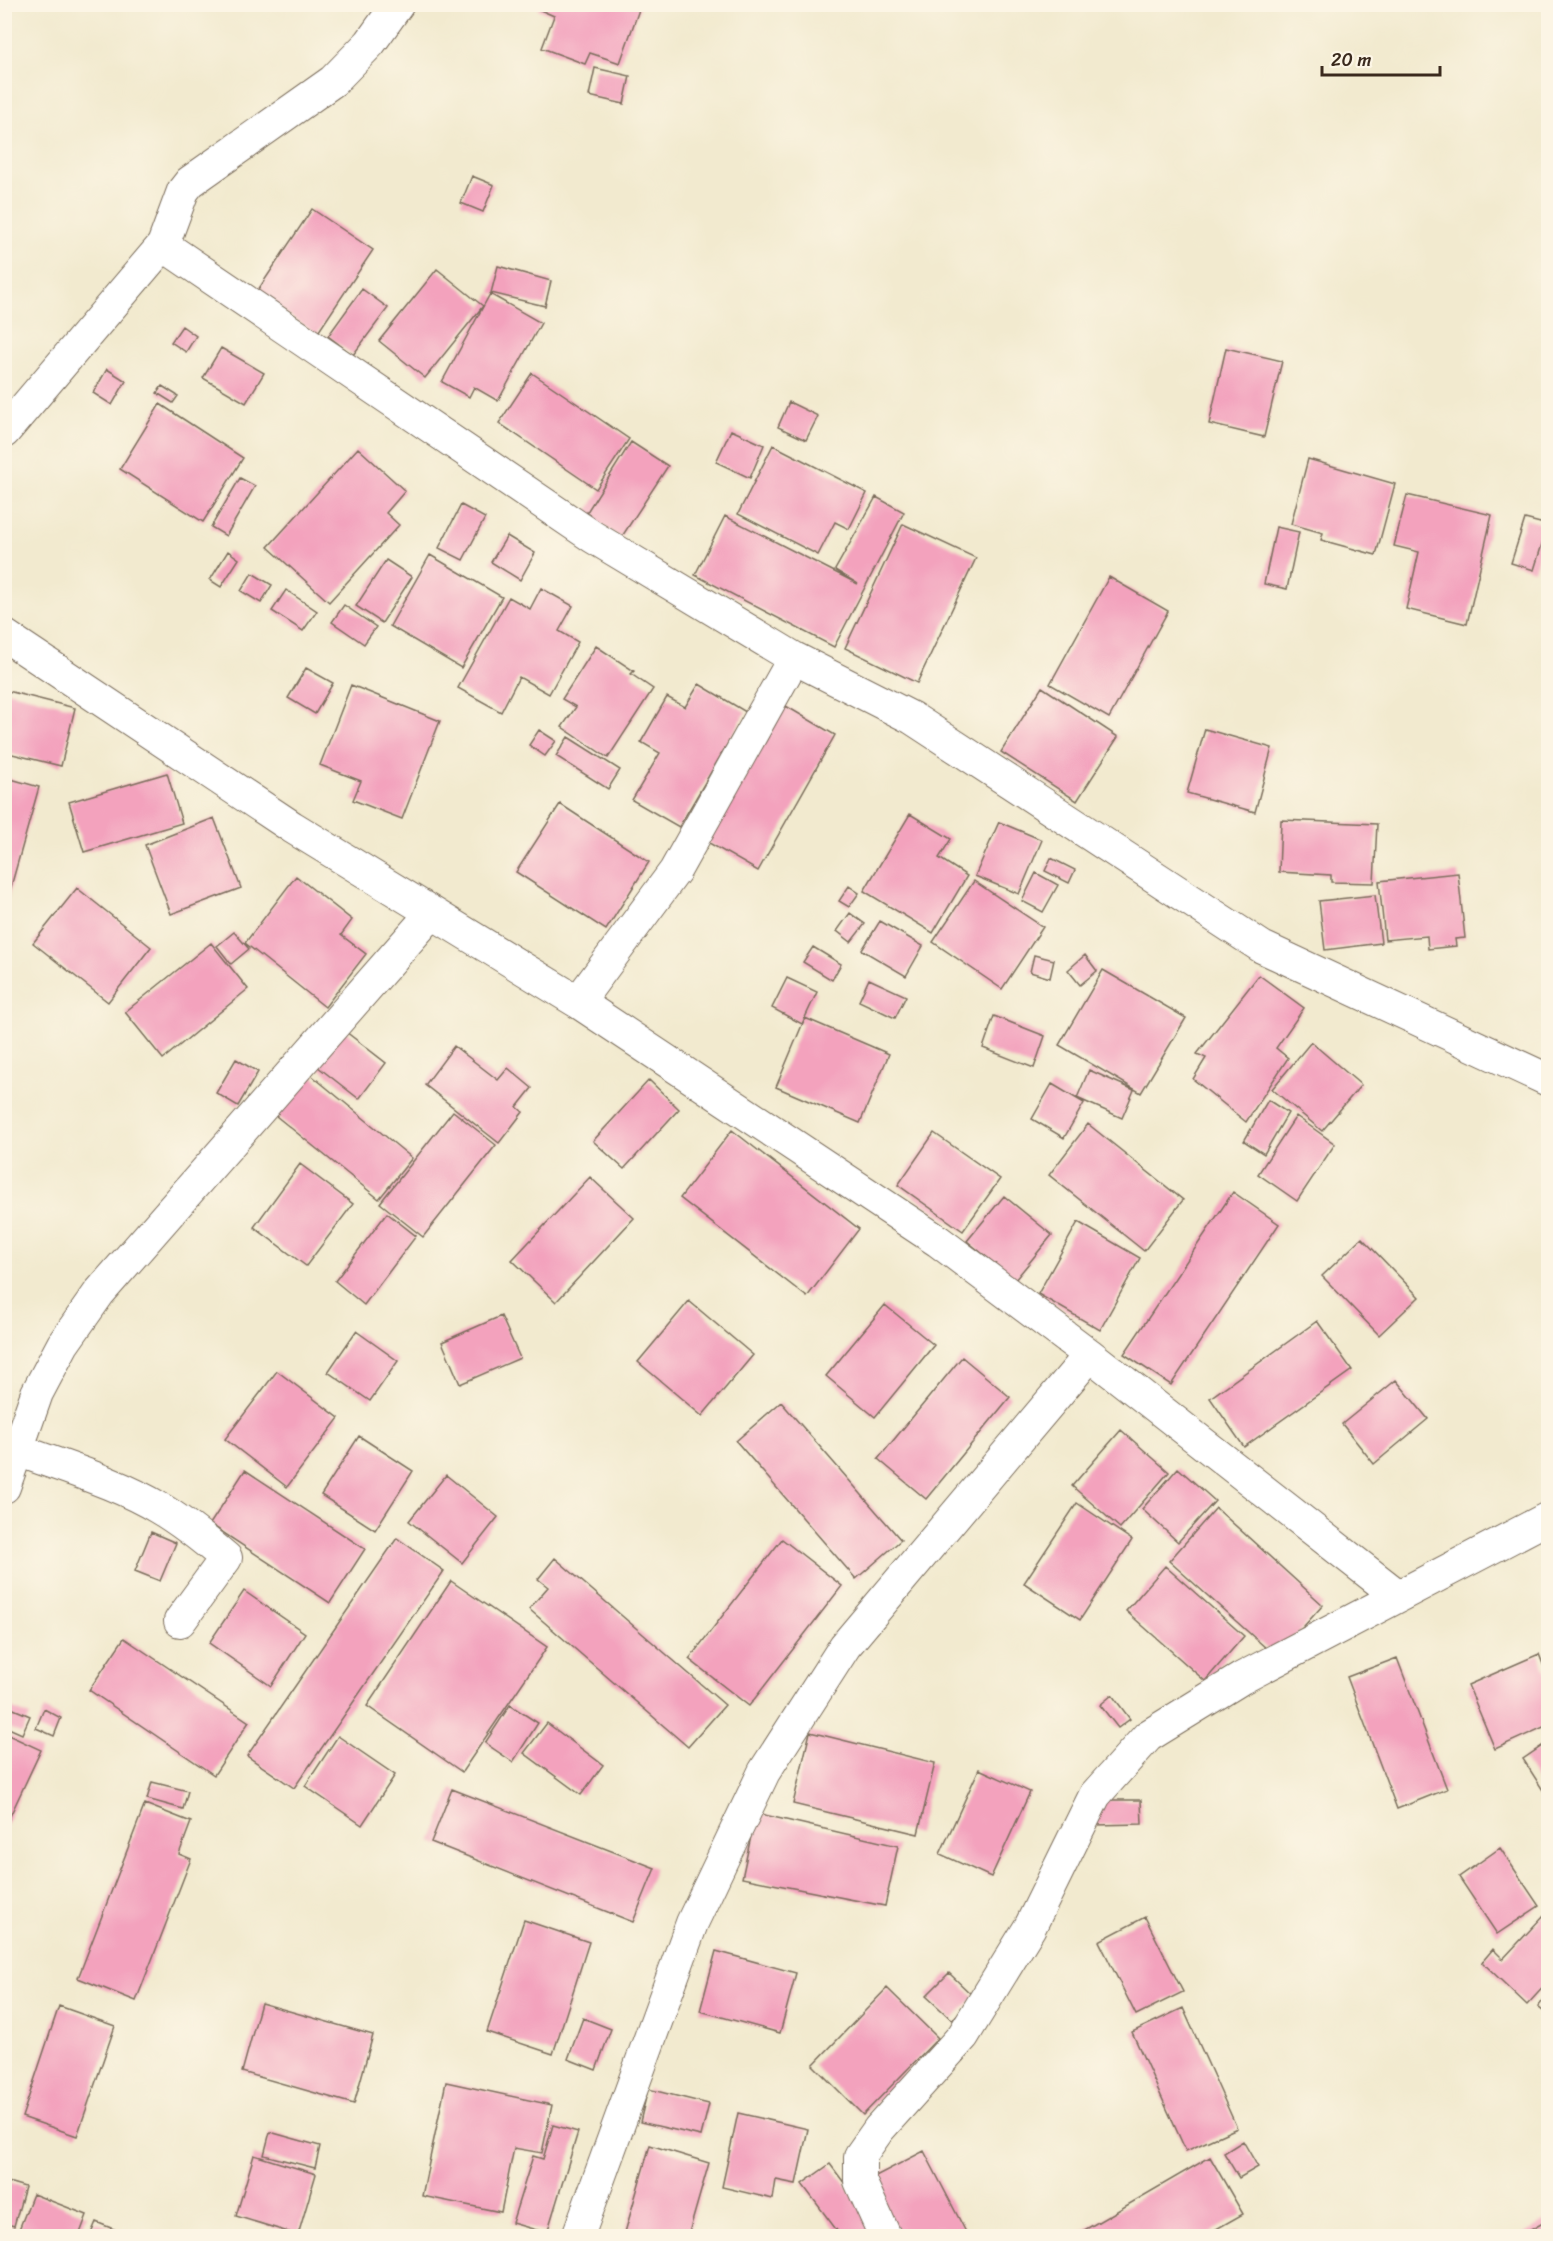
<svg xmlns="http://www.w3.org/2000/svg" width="1553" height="2241" viewBox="0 0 1553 2241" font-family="Sriracha,sans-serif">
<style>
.building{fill:#f3a2bd}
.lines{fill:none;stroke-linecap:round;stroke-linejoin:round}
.minor-casing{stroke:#7b6d5c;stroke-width:34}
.minor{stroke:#fff;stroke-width:32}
</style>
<rect width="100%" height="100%" fill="#fcf5e5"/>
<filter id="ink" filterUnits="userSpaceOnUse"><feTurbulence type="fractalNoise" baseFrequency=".0167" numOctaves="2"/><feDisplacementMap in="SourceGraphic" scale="12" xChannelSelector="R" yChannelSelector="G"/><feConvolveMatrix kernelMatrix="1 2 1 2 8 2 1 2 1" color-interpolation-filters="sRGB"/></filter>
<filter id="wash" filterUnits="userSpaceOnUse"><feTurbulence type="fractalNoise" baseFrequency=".008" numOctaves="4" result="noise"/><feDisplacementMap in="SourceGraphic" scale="24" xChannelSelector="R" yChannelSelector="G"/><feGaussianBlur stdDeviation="1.35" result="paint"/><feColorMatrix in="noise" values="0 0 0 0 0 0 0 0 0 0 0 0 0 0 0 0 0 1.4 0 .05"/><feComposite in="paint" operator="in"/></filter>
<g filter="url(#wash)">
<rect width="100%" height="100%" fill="#f2eacf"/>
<g id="blocks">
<path class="building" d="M 540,4 L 641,4 L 620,63 L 590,53 L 585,64 L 542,48 L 554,16 L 538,9 Z
M 595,68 L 630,76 L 624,104 L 589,96 Z
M 472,176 L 494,185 L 483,212 L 461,203 Z
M 312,209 L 373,250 L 317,334 L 256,293 Z
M 498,266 L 551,281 L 545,306 L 491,293 Z
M 437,269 L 483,306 L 425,378 L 379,341 Z
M 362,289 L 388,308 L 353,355 L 328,336 Z
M 490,294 L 541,323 L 498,401 L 474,387 L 469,397 L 442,382 Z
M 182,326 L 196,336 L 186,352 L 171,342 Z
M 221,348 L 264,373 L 246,403 L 203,378 Z
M 1226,348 L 1282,361 L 1264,437 L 1209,424 Z
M 107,369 L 126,381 L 112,405 L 93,393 Z
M 532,373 L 629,439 L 596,489 L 499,423 Z
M 162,386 L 178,396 L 173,403 L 157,393 Z
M 789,402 L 818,416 L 806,440 L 778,427 Z
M 160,404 L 243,458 L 203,522 L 120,469 Z
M 731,430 L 764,445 L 750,478 L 716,462 Z
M 631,442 L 668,466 L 621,538 L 585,515 Z
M 773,445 L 867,493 L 849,529 L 835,522 L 818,555 L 738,514 Z
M 358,448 L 405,491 L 386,513 L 399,525 L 329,602 L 268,547 Z
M 1308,459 L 1395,484 L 1376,555 L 1321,540 L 1323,533 L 1291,524 Z
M 240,478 L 255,486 L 226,536 L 211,527 Z
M 1407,495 L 1492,515 L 1467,624 L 1406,609 L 1419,552 L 1394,546 Z
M 876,497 L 904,512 L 834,647 L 695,575 L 725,516 L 858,584 L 835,570 Z
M 461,505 L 485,518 L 463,560 L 439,548 Z
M 1525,519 L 1548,525 L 1534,570 L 1511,563 Z
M 903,524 L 976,558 L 917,683 L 845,648 Z
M 1276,527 L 1299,532 L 1287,589 L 1264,584 Z
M 507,536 L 535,553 L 520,580 L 491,562 Z
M 228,551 L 239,559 L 221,587 L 210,580 Z
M 430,555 L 502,597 L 461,668 L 390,626 Z
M 386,560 L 412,577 L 382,623 L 356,606 Z
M 252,573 L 272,585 L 261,603 L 241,591 Z
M 1109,577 L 1168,611 L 1109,718 L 1050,684 Z
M 541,588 L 573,606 L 559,631 L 578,642 L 549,694 L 519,677 L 501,712 L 458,688 L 509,597 L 530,609 Z
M 286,590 L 317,611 L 303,631 L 272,611 Z
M 344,605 L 376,627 L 364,644 L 332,622 Z
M 596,646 L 634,671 L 631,674 L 653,689 L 608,758 L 562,727 L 576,707 L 562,699 Z
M 306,668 L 333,683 L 315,714 L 288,698 Z
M 699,684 L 746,712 L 679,827 L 632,800 L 660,753 L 641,742 L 667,697 L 685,707 Z
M 351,685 L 440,721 L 402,819 L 353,800 L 361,781 L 320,765 Z
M 1042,687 L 1118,737 L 1077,801 L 1001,752 Z
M 4,690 L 75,708 L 61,766 L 4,752 Z
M 779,702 L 835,735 L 758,871 L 702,839 Z
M 1205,729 L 1272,748 L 1255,812 L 1187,793 Z
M 539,730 L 556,741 L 545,756 L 529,745 Z
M 568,737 L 620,770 L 608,789 L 556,756 Z
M 167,773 L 182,823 L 84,852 L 69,802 Z
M 4,777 L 39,787 L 5,908 L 4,908 Z
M 560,804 L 649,862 L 606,930 L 516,872 Z
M 910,814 L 951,839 L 939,858 L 967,876 L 933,933 L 864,891 Z
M 214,818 L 241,888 L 171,914 L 145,845 Z
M 1281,820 L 1377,824 L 1374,883 L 1331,882 L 1331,875 L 1279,872 Z
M 999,822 L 1042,840 L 1019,894 L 975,876 Z
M 1051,858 L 1075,870 L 1069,883 L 1045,871 Z
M 1036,873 L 1058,885 L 1043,912 L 1022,901 Z
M 1458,873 L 1465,938 L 1455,939 L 1456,946 L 1428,949 L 1427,936 L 1385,940 L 1379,881 Z
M 296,876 L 352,920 L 341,935 L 366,954 L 325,1007 L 245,943 Z
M 974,881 L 1043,927 L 1002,989 L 933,942 Z
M 849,886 L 859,893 L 849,907 L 839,901 Z
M 77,888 L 151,947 L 108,1002 L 33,943 Z
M 1375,895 L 1381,943 L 1325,950 L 1319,901 Z
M 850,913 L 865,924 L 851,942 L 837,931 Z
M 880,921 L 923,946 L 906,976 L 862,950 Z
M 234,932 L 249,949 L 231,964 L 217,946 Z
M 211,943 L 248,989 L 163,1059 L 125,1012 Z
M 813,947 L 841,964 L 832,980 L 803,962 Z
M 1034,955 L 1054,960 L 1050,978 L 1030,972 Z
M 1085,955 L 1097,971 L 1080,985 L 1068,970 Z
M 1103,970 L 1186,1018 L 1141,1093 L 1059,1045 Z
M 1259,975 L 1304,1008 L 1276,1048 L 1288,1058 L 1246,1122 L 1193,1079 L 1206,1058 L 1197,1054 Z
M 787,978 L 817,992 L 802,1024 L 772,1008 Z
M 869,979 L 906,996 L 895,1018 L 859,1001 Z
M 994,1016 L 1045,1036 L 1034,1068 L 983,1048 Z
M 805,1018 L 889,1054 L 860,1123 L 776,1087 Z
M 341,1028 L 386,1063 L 359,1099 L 313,1063 Z
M 1311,1042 L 1361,1085 L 1322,1131 L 1272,1089 Z
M 454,1046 L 498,1080 L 508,1068 L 532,1088 L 517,1107 L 523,1112 L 499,1143 L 425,1085 Z
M 236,1059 L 258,1072 L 238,1106 L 216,1093 Z
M 305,1070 L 412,1158 L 379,1199 L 271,1112 Z
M 1089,1070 L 1134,1090 L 1122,1118 L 1077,1098 Z
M 649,1080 L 679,1109 L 624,1169 L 593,1141 Z
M 1052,1084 L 1084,1103 L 1064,1138 L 1032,1119 Z
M 1268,1100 L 1288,1113 L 1264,1154 L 1244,1141 Z
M 453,1111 L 496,1145 L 423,1237 L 380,1203 Z
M 1296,1116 L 1335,1144 L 1297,1201 L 1258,1174 Z
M 1088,1124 L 1183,1200 L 1144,1251 L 1049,1175 Z
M 732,1130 L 859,1229 L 807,1297 L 680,1198 Z
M 934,1133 L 1000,1179 L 963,1231 L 898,1185 Z
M 300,1164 L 353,1204 L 306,1266 L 254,1227 Z
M 590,1177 L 634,1218 L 556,1302 L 512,1260 Z
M 1233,1192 L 1279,1224 L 1171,1385 L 1124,1354 Z
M 1004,1196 L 1052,1235 L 1015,1280 L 967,1241 Z
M 387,1213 L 416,1236 L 364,1305 L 335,1281 Z
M 1078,1222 L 1140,1258 L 1100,1330 L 1038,1294 Z
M 1362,1238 L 1419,1297 L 1379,1335 L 1322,1276 Z
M 689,1301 L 753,1355 L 702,1416 L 638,1362 Z
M 885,1305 L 934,1345 L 875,1417 L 826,1376 Z
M 501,1316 L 520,1358 L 460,1384 L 442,1342 Z
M 1317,1321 L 1352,1370 L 1244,1447 L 1210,1398 Z
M 356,1331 L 398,1361 L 370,1401 L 328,1372 Z
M 962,1357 L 1010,1397 L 926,1499 L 878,1459 Z
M 277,1371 L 339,1418 L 287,1487 L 225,1439 Z
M 1396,1380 L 1428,1419 L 1374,1464 L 1342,1424 Z
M 781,1402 L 901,1540 L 856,1579 L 736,1441 Z
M 1121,1430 L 1169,1472 L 1120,1528 L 1072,1486 Z
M 359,1436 L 413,1471 L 375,1530 L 321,1495 Z
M 1178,1468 L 1215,1501 L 1178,1542 L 1142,1509 Z
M 245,1470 L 365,1549 L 330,1603 L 210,1524 Z
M 446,1475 L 498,1517 L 462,1563 L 409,1521 Z
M 1077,1503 L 1132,1540 L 1080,1620 L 1024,1583 Z
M 1216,1508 L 1323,1605 L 1276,1657 L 1169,1561 Z
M 151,1532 L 176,1543 L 160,1581 L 135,1571 Z
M 397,1538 L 444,1571 L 294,1788 L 247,1756 Z
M 782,1539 L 842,1586 L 749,1706 L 689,1659 Z
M 555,1558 L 725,1705 L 688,1747 L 529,1609 L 548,1587 L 538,1579 Z
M 1165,1566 L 1244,1636 L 1205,1681 L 1126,1611 Z
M 451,1581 L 547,1647 L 462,1772 L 367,1706 Z
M 244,1591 L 305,1633 L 271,1686 L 209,1643 Z
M 124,1638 L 249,1722 L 214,1775 L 89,1690 Z
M 1539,1654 L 1548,1677 L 1548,1725 L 1495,1749 L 1468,1685 Z
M 1397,1658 L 1447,1789 L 1397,1809 L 1347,1677 Z
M 1112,1695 L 1130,1719 L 1118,1728 L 1100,1705 Z
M 4,1705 L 30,1716 L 22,1734 L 4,1726 Z
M 510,1705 L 538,1723 L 513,1762 L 485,1743 Z
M 44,1709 L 61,1718 L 54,1736 L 36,1728 Z
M 547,1723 L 603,1765 L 581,1795 L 524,1753 Z
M 810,1732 L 935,1763 L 918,1834 L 793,1804 Z
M 4,1733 L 41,1750 L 4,1829 Z
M 338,1736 L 395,1775 L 362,1825 L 305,1786 Z
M 1548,1742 L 1548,1798 L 1523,1759 Z
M 979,1769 L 1030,1792 L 991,1877 L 940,1854 Z
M 152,1782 L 188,1791 L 183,1809 L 147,1799 Z
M 452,1789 L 655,1868 L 633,1922 L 431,1842 Z
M 1094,1800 L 1141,1800 L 1142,1824 L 1095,1825 Z
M 145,1804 L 191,1822 L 179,1854 L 191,1859 L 136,2001 L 78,1978 Z
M 756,1813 L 898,1846 L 885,1906 L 742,1878 Z
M 1500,1848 L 1539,1906 L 1497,1934 L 1459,1877 Z
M 1544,1915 L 1548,1919 L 1548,1982 L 1527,2005 L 1482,1962 L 1493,1949 L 1503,1959 Z
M 1145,1917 L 1183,1992 L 1136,2015 L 1099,1941 Z
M 524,1920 L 589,1942 L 553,2054 L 487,2032 Z
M 716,1951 L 796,1973 L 780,2033 L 700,2011 Z
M 949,1973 L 974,1997 L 952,2020 L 926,1996 Z
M 887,1988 L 938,2038 L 863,2115 L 813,2065 Z
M 1548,1994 L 1548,2015 L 1538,2007 Z
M 261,2003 L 373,2035 L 354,2104 L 242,2072 Z
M 59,2006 L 115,2026 L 77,2136 L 22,2117 Z
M 1183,2008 L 1237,2128 L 1186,2151 L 1132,2032 Z
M 583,2018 L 611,2029 L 596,2070 L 568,2059 Z
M 446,2082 L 552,2105 L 542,2153 L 514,2148 L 501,2212 L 422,2196 Z
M 648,2089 L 709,2104 L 701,2136 L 640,2122 Z
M 738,2113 L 808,2129 L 796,2184 L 776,2180 L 773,2199 L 722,2187 Z
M 553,2125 L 578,2132 L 547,2233 L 512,2223 L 533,2156 L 543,2159 Z
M 270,2132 L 320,2146 L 315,2168 L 264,2155 Z
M 1243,2141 L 1258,2167 L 1239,2178 L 1224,2153 Z
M 650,2145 L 709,2163 L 688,2236 L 624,2236 Z
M 924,2151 L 968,2236 L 892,2236 L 864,2182 Z
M 254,2155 L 316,2174 L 298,2235 L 236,2216 Z
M 1210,2157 L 1243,2214 L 1204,2236 L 1074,2236 Z
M 830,2164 L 878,2228 L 866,2236 L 841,2236 L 802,2184 Z
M 8,2182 L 25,2187 L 14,2226 L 4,2223 L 4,2193 Z
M 33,2194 L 87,2215 L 79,2236 L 29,2236 L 18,2232 Z
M 1548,2220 L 1548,2236 L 1520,2236 Z
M 96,2222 L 126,2234 L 125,2236 L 90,2236 Z
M 1238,2230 L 1241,2236 L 1225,2236 Z"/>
</g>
</g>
<g filter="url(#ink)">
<use href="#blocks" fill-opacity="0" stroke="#7b6d5c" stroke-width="1.5"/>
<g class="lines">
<g class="minor-casing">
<path id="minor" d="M 163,245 L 593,537 L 794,658 L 912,718 L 1262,947 L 1548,1080
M 4,432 L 163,245 L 183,191 L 190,182 L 333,81 L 370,43 L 398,4
M 4,635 L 292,827 L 578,1002 L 938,1241 L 1090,1355 L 1397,1595
M 578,1002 L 675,871 L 794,658
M 18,1450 C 65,1468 116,1482 159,1508 C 183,1522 205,1540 226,1558 L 180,1621
M 4,1487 L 37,1393 L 63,1344 L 99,1293 L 432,913
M 578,2236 L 692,1923 L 764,1772 L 845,1646 L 1090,1355
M 885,2236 L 860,2181 L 860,2156 L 879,2129 L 963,2036 L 1030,1927 L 1095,1795 L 1148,1736 L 1242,1678 L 1548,1518"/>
</g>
<use href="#minor" class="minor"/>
</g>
</g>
<rect width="1553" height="2241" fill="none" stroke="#fcf5e5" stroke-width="24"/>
<path d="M1322 66v9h118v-9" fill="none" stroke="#3b2a1e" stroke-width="3"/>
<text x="1331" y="66" font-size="18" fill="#3b2a1e" stroke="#fcf5e5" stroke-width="4.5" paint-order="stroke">20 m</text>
</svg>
